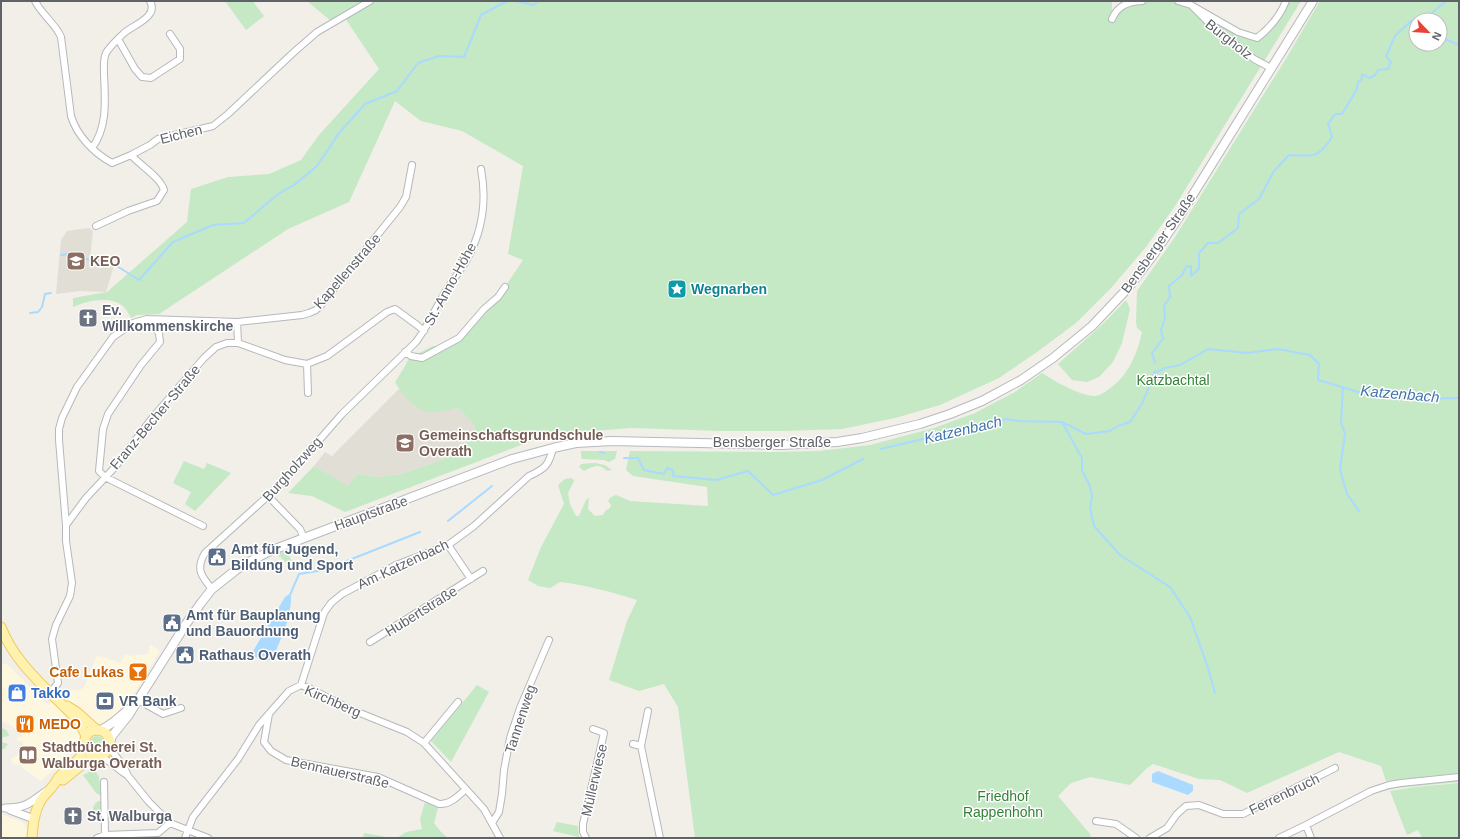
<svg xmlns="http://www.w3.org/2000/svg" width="1460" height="839" viewBox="0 0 1460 839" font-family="Arial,sans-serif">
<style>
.commercial{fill:#fef7e0}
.education{fill:#e1ded6}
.green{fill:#c5e8c5;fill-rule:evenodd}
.water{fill:#aadaff}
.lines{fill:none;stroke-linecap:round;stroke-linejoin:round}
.stream{stroke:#aadaff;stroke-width:2}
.minor-casing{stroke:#b5b8bc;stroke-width:8}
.tertiary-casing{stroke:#b5b8bc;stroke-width:9}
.secondary-casing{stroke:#b6babf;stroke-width:10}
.primary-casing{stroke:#f2c960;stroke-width:11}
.minor{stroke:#fff;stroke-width:6}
.tertiary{stroke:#fff;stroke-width:7}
.secondary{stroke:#fff;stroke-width:8}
.primary{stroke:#fff2af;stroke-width:9}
.labels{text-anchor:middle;stroke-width:3;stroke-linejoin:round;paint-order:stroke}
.street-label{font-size:14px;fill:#5f6368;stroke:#fff}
.education-label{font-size:14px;font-weight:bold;fill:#785e54;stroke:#fff;text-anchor:start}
.culture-label{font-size:14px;font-weight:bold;fill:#0d838f;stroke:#fff;text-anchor:start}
.worship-label{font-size:14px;font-weight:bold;fill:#5b616d;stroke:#fff;text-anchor:start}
.park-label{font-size:14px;fill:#348238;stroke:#fff}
.service-label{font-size:14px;font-weight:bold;fill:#4e5e75;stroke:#fff;text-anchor:start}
.food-label{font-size:14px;font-weight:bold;fill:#c56008;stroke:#fff;text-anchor:end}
.shop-label{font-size:14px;font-weight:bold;fill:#366cbe;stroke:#fff;text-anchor:start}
.water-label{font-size:15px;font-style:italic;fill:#4174aa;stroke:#fff}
</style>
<rect width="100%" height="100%" fill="#f1efe8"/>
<path class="commercial" d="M 149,644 L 160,651 L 125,709 L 112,720 L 102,725 L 94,724 L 90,721 L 80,729 L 82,734 L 81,737 L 71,754 L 42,780 L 39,780 L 19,765 L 13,764 L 11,759 L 17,755 L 23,745 L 23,741 L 17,741 L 17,737 L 23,736 L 20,727 L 15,729 L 9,724 L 1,721 L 1,664 L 7,664 L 48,705 L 61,689 L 80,690 L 85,686 L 97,655 L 121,663 L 125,654 L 129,656 L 149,654 Z
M 1,814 L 22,822 L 27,829 L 26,838 L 1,838 Z"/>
<path class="education" d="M 89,228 L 93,231 L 90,260 L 94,262 L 102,261 L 105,263 L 109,261 L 114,266 L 106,292 L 80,291 L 56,294 L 61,240 L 67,231 Z
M 399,389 L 415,406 L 427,412 L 458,408 L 473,423 L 477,434 L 444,459 L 402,474 L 379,477 L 358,474 L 348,487 L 314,466 L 325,452 L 332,456 Z"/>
<path class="green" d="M 225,1 L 256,1 L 254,3 L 264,16 L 246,30 Z
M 307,1 L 1112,1 L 1112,17 L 1115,12 L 1142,1 L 1178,1 L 1250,36 L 1263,34 L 1286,1 L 1301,1 L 1175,206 L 1146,247 L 1111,288 L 1076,323 L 1037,352 L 999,378 L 940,405 L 895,418 L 842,429 L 783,431 L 721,431 L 632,428 L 550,434 L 345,512 L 312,496 L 288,493 L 314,466 L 348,486 L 358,474 L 379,477 L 402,474 L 444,459 L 477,434 L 473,423 L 458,408 C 450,409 433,414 427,412 C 414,409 401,393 395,382 L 404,368 L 409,358 L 433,346 L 443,347 L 459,338 L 505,287 L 523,260 L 508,254 L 523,166 L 462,131 L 421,121 L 395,101 L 349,202 L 288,229 L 159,314 L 137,315 L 131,318 C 129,314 127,310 124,307 C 112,295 86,301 73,307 L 73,298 L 107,292 L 187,222 L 191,189 L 228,177 L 269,174 L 301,160 L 319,135 L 379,69 L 343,15 L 331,21 Z
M 1320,1 L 1459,1 L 1459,773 L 1386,781 L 1381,766 L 1339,752 L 1247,793 L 1220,780 L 1199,779 L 1153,764 L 1147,768 L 1130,785 L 1090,777 L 1071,783 L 1058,796 L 1090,834 L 1091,838 L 695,838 L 678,707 L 664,684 L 639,691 L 609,680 L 627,621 L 637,600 C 612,592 586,585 560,582 L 550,588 L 538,586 L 528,580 L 541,547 L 564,504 L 558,485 L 565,479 L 572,478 L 574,481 L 568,493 L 570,504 L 576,516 L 579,516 L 586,500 L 589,498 L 588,509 L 595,516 L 603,515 L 605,511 L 610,508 L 611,505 L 608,501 L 611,497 L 616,495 L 630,501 L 708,506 L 707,487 L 633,476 L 626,470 L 630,451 L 776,452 L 819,451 L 870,445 L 934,428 L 975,413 L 1015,392 L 1042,373 C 1054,381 1082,397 1096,396 C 1101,395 1105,392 1109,389 C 1129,375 1137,354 1142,332 L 1137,328 L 1136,322 L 1137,291 L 1175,237 L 1287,57 ZM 1416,20 L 1440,20 L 1440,44 L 1416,44 Z
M 1126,300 L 1130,309 L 1122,343 L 1113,362 L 1099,377 L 1087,382 L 1072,380 L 1058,364 L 1104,323 Z
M 581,451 L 617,451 L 615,459 L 609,462 L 604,460 L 582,459 L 581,457 Z
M 184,461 L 204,469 L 207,463 L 231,473 L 195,511 L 185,504 L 191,492 L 173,483 Z
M 595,463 L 605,465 L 612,470 L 607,471 C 599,463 593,466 584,471 L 579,467 L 581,464 Z
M 292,548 L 292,549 L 287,551 L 293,564 L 291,566 L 281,558 L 281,556 L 280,557 L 275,554 Z
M 477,685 L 489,692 L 451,762 L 431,741 Z
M 1,728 C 6,729 8,731 9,736 L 3,737 L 2,742 L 8,744 L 4,749 L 1,749 Z
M90 743a7 7 0 1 1 14 0a7 7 0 1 1-14 0Z
M 93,770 L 95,770 L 99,777 L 101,796 L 96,793 L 83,775 Z
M 1459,780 L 1459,782 L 1396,788 L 1376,793 L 1376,792 L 1397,786 Z
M 1459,783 L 1459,838 L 1422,838 L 1418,830 L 1407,835 L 1390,791 L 1416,787 Z
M 99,801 L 102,801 L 102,815 L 92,813 C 93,808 94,803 99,801 Z
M 425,802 L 438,808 L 434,823 L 441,832 L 448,838 L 397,838 L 406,832 L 422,829 L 420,819 Z
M 557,822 L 578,826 L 579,837 L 553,831 Z
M 364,833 L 392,838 L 363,838 Z"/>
<path class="water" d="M 291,593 C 292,618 281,638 272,660 C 264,661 260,660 253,656 L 254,654 L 252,653 L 285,597 Z
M 1158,771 L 1193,785 L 1193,791 L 1188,795 L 1152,782 L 1152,774 Z"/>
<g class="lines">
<path class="stream" d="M 516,1 L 534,5 L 538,1
M 1424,20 C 1432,14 1438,6 1447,1
M 1440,37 L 1459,45
M 61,255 C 75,251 88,264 102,260 L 105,262 L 109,261 L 139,280 L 173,242 L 213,225 L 244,223 L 278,194 L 294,185 L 317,166 L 339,133 L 365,104 L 397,91 L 418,63 L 439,56 L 464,57 L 481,15 L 507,1
M 30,313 L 38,312 L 42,307 L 45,294 L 51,293
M 1155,363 L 1152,353 L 1163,339 L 1161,330 L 1165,319 L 1164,306 L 1170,297 L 1169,286 L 1182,275 L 1186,267 L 1191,266 L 1191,276 L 1199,269 L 1199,253 L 1208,243 L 1218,243 L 1238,228 L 1239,214 L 1259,199 L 1274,171 L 1289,155 C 1313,156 1318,159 1332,137 L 1328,124 L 1335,114 L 1342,114 L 1357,89 L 1358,82 L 1362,79 L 1362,74 L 1369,78 L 1374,76 L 1378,70 L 1388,69 L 1391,62 L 1386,56 L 1395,36 L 1411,21 L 1416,22
M 1155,373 L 1165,368 L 1180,365 L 1208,349 L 1247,353 L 1278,349 L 1310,355 L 1319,364 L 1318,380 C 1334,384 1350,390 1366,394 C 1394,401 1430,399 1459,398
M 1343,387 L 1341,423 L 1345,433 L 1340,470 L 1347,494 L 1359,511
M 1062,422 L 1082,458 L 1082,471 L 1090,486 L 1092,496 L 1090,509 L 1094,526 L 1120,555 L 1170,587 L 1190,617 L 1207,665 L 1215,693
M 881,449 L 1006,419 L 1019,421 L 1062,422 L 1086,434 L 1110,431 L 1118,426 L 1130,422 L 1143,402 L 1155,371
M 600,452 L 604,453
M 624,458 L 638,458 L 644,470 L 664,474 L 667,468 L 673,470 L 673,476 L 716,480 L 748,471 L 773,495 L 822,480 L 863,459
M 448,521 L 492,486
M 290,595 L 299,574 L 324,570 L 420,532"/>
<g class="minor-casing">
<path id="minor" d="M 35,1 C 42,15 55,23 61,37 L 71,116 C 77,136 94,153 112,163 L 131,155 L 150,145 L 158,139 L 213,126 L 228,114 L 294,52 L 317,32 L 370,1
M 1178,1 L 1191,5 L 1209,23 L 1254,59 L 1271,68
M 1191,5 L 1238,32 L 1257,38 C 1270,28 1280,16 1286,1
M 1112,19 C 1118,5 1128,2 1142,1
M 118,39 L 135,69 L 142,77 L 151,78 L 180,59 L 180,49 L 170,34
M 92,148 C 108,127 105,99 104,74 C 104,68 103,59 106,53 C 110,46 118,39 124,33 C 133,25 159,17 150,1
M 96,226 L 128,211 L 157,201 L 164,190 C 160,177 141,166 131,155
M 147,319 L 159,333 L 160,342 L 141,365 L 108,414 L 103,429 L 99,471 L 105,477 L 203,526
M 237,322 L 238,343
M 405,352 L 411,356 L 422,358 L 459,338 L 484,309 L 498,297 L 505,287
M 307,364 L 308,393
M 268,496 L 300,529 L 304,538
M 66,525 L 59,440 L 59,429 L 62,418 L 77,387 L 113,337 L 133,323 L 147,319 L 237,322 L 302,315 L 309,313 L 316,310 L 321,305 L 400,207 L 406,197 L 412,165
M 448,545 L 471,579
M 212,589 C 202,577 195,569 205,553 L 280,485 L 342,414 L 416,342 C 428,326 436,307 447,289 C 453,280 460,271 466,261 C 482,233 487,201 481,169
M 370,642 L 483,571
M 301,685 L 324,613 L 331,603 L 342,594 L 396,565 L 448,545 L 474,526 L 529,476 C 545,469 549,465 553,448
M 50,693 L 58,683 L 52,639 L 56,625 L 70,596 L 72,583 L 66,541 L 66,525 L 86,498 L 115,467 L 153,417 L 204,358 L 216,347 L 227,343 L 238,343 L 285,360 L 307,364 L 327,356 L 387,312 L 395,309 L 417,325 L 424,331
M 138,700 L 163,714 L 181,708
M 269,714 L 264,742 L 271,751 L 286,760 L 378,777 L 439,804 C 450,805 458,796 466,789
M 424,743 L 458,702
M 633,744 L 641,746 L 648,711
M 110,745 L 112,751 L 124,767 L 128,776 L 149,802 L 170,823 L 208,838
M 641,746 L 660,838
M 99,756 C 110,760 117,769 127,775
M 104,782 L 105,835
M 1096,821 L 1116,824 L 1136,838
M 492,823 L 499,812 L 502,794 L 504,770 L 510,738 L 520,708 L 549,640
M 1306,825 L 1311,838
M 97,838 L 105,835 L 158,833 L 170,823
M 185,838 L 193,817 L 238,759 L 259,725 L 289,691 L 301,685 L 311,689 L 350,709 L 407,732 L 424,743 L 484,809 L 500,838
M 586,838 L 583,832 L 583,824 L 604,733 L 593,729
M 1150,838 L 1167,828 L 1177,814 L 1186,806 L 1199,805 L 1223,814 L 1243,814 L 1335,768
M 1279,838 L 1306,825 L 1371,791 L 1389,785 L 1401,783 L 1459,777"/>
</g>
<g class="tertiary-casing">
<path id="tertiary" d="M 5,808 C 25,808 29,804 45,792
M 10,810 L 34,819"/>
</g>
<g class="secondary-casing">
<path id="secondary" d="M 100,730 C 113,725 121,714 132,707
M 110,742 L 112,736 L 128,716 L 186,624 L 201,603 L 212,589 L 236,570 L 245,564 L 270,551 L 304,538 L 512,459 L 553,448 L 576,443 L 612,441 L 782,445 L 837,442 L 862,438 L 920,424 L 950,414 L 982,401 L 1021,380 L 1053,358 L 1092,326 L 1128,288 L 1154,254 L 1179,217 L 1313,1"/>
</g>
<g class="primary-casing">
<path id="primary" d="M 1,627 C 11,653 29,672 48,691 C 62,705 79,718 86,736
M 67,706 L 78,713 L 97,730
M 63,780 L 84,763 L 96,756
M 32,838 C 33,825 34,812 41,800 C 45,794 51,789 55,783 C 57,781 57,778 60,776 C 66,769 75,764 80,757 C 86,748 81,732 95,730 C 98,730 101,730 104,732 C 107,734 109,738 110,742 C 111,758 89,760 84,745"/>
</g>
<use href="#minor" class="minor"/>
<use href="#tertiary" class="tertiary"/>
<use href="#secondary" class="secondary"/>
<use href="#primary" class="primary"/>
</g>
<defs>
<g id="school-square" transform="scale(1)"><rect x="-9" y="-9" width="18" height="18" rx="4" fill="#8d6e63" stroke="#fff"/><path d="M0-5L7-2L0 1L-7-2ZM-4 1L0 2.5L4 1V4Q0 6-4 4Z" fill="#fff"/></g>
<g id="sight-square" transform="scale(1)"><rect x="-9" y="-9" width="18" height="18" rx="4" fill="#0f9aa8" stroke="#fff"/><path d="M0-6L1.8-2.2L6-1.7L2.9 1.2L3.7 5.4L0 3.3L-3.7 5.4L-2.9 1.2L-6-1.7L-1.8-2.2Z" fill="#fff"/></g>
<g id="church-square" transform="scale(1)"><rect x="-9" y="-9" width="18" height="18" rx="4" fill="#6b7280" stroke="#fff"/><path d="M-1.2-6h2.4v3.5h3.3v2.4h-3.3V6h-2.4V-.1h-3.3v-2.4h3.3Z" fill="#fff"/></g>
<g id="civic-square" transform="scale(1)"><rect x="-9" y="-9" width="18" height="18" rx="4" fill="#5c6f8a" stroke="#fff"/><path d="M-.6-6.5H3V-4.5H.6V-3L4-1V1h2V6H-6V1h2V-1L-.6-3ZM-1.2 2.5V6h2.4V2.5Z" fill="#fff"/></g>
<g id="bar-square" transform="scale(1)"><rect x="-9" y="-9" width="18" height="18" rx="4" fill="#e8710a" stroke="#fff"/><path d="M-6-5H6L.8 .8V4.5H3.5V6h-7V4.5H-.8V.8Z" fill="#fff"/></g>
<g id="shop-square" transform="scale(1)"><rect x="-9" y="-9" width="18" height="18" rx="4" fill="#3f7fe0" stroke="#fff"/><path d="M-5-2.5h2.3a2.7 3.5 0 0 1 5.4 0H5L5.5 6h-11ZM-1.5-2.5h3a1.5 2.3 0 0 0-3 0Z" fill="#fff"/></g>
<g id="bank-square" transform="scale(1)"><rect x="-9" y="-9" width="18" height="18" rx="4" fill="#5c6f8a" stroke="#fff"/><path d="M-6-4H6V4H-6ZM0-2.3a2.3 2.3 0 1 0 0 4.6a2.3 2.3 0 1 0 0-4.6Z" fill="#fff"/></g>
<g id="restaurant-square" transform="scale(1)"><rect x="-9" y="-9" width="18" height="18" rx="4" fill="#e8710a" stroke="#fff"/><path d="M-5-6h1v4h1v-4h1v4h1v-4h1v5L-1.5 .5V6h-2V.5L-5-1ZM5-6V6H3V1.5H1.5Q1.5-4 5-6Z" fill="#fff"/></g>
<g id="library-square" transform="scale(1)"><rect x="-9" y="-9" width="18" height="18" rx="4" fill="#8d6e63" stroke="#fff"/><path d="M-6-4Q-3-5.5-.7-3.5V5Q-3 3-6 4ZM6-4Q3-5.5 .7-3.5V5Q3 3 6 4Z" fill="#fff"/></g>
</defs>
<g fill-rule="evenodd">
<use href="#school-square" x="76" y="261"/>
<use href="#sight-square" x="677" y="289"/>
<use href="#church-square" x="88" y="318"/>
<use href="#school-square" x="405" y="443"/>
<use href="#civic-square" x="217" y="557"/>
<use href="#civic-square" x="172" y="623"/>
<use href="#civic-square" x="185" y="655"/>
<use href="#bar-square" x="138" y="672"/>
<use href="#shop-square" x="17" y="693"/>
<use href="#bank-square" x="105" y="701"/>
<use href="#restaurant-square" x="25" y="724"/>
<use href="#library-square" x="28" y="755"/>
<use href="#church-square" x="73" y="816"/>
</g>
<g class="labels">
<g class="street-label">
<text transform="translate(1229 39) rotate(38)" y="5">Burgholz</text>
<text transform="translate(181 134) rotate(-14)" y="5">Eichen</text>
<text transform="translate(1158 243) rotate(-55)" y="5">Bensberger Straße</text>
<text transform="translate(347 271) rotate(-49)" y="5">Kapellenstraße</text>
<text transform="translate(450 284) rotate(-61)" y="5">St.-Anno-Höhe</text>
<text transform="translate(155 417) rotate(-50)" y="5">Franz-Becher-Straße</text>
<text x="772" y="447">Bensberger Straße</text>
<text transform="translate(292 469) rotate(-48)" y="5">Burgholzweg</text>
<text transform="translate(371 513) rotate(-20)" y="5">Hauptstraße</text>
<text transform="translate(403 564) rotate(-25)" y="5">Am Katzenbach</text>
<text transform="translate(421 611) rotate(-32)" y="5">Hubertstraße</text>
<text transform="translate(333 701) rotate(24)" y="5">Kirchberg</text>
<text transform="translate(520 719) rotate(-72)" y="5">Tannenweg</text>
<text transform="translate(340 772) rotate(13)" y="5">Bennauerstraße</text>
<text transform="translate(594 780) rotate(-77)" y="5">Müllerwiese</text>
<text transform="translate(1284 794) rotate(-26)" y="5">Ferrenbruch</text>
</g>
<g class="education-label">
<text x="90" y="266">KEO</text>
<text x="419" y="440">Gemeinschaftsgrundschule<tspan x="419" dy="16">Overath</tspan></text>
<text x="42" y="752">Stadtbücherei St.<tspan x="42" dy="16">Walburga Overath</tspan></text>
</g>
<g class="culture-label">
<text x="691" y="294">Wegnarben</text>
</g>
<g class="worship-label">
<text x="102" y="315">Ev.<tspan x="102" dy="16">Willkommenskirche</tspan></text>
<text x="87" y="821">St. Walburga</text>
</g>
<g class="park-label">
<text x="1173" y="385">Katzbachtal</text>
<text x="1003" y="801">Friedhof<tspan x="1003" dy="16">Rappenhohn</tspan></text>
</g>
<g class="service-label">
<text x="231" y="554">Amt für Jugend,<tspan x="231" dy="16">Bildung und Sport</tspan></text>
<text x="186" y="620">Amt für Bauplanung<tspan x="186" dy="16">und Bauordnung</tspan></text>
<text x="199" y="660">Rathaus Overath</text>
<text x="119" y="706">VR Bank</text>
</g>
<g class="food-label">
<text x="124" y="677">Cafe Lukas</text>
<text x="39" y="729" text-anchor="start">MEDO</text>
</g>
<g class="shop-label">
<text x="31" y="698">Takko</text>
</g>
<g class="water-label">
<text transform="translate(1400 394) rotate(5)" y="5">Katzenbach</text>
<text transform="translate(963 430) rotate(-13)" y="5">Katzenbach</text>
</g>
</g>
<rect width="1460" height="839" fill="none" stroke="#5f6368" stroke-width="4"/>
<g transform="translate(1428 32) rotate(115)"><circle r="19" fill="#ffffff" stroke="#bfc1c3"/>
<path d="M0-3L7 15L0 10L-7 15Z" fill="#ea4335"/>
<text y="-6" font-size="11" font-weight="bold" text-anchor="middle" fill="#5f6368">N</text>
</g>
</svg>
